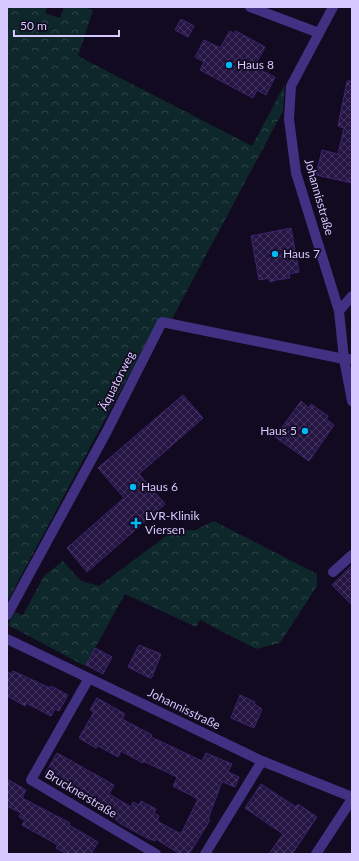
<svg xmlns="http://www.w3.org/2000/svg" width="359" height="861" viewBox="0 0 359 861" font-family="Lato,sans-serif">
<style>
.forest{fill:url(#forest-crowns)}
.building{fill:url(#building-cross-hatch);stroke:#3f2470}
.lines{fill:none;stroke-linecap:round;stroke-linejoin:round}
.minor{stroke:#403183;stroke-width:10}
.poi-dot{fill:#00b7f4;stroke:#110a20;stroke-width:1.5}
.labels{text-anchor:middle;stroke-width:3.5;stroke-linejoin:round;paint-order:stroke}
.poi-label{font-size:12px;fill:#d7c9ff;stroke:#110a20;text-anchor:start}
.street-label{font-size:12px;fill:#d7c9ff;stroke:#110a20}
</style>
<defs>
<pattern id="forest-crowns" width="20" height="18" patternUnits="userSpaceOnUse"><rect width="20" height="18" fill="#0d272a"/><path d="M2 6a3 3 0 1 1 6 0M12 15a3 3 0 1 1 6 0" fill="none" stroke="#30454a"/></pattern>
<pattern id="building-cross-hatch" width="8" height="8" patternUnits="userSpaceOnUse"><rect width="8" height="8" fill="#251542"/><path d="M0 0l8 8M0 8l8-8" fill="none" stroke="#44365e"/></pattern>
</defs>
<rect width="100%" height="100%" fill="#110a20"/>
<path class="forest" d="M 7,7 L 47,7 L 45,13 L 60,18 L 64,7 C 75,7 83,6 93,10 L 78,56 L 252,146 L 285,84 L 283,111 L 172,319 L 160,317 L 7,602 Z
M 214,521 L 317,574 L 317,586 L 280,643 L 256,649 L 200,620 L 196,627 L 125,594 L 85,666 L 8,625 L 15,612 L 23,615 L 44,576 L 63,561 L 81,581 L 99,586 L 174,530 L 195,530 Z"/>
<path class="building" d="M 181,19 L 194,26 L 188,37 L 175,30 Z
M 230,31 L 234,34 L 236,31 L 265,47 L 254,67 L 275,77 L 266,95 L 257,90 L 253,98 L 200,70 L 204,62 L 195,57 L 204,40 L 220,48 Z
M 347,81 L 352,81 L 352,183 L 316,175 L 322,150 L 338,154 L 344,128 L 338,126 Z
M 291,228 L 299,272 L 289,274 L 290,278 L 276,280 L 270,282 L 269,278 L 259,280 L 251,236 Z
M 183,395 L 203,418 L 139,474 L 165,504 L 87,572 L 67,548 L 124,498 L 98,468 Z
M 301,401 L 309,408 L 311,404 L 328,416 L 326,419 L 334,425 L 309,461 L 275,437 Z
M 352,565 L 352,605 L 332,585 Z
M 139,645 L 161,654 L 152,677 L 150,678 L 128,667 Z
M 95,648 L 112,657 L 103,674 L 86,665 Z
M 13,671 L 50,688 L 51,686 L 68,695 L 59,711 L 55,709 L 51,716 L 26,703 L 25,706 L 7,696 L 7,672 L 11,674 Z
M 240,695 L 255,702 L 254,704 L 262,709 L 254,728 L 231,718 Z
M 97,698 L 125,714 L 122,719 L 152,735 L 151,737 L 202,761 L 206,753 L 232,764 L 228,772 L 239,777 L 235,787 L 223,782 L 221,784 L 208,819 L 210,820 L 189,854 L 180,854 L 156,839 L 155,841 L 147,838 L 121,824 L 115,819 L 117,815 L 45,774 L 57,753 L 114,785 L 109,794 L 131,807 L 133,802 L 139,805 L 141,801 L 156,809 L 154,813 L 159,816 L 157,821 L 181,834 L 198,799 L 173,786 L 177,778 L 175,776 L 143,761 L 143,763 L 121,751 L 118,757 L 98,746 L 96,748 L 79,738 L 94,712 L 90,710 Z
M 7,779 L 26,790 L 22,798 L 70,823 L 69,825 L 98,842 L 91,854 L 67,854 L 56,848 L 58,845 L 22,825 L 25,820 L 19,817 L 21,813 L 7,806 Z
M 261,784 L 296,807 L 298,804 L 317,817 L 292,854 L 269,854 L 283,834 L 245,808 Z"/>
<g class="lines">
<path class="minor" d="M 250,7 L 319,33
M 333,7 L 291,86 L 289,119 L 296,173 L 339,311 L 344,359 L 352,401
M 339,311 L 352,296
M 333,572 L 352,555
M 7,615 L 107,431 L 162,322 L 344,359 L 352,359
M 7,639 L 262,761 L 352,797
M 89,678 L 31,780 L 156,854
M 205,854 L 262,761
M 316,854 L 352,799"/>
</g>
<g class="poi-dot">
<circle cx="229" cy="65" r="4"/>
<circle cx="275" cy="254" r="4"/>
<circle cx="305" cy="431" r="4"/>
<circle cx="133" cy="487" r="4"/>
<path d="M134 517h4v4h4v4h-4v4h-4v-4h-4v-4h4z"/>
</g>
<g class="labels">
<g class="poi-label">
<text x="237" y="69">Haus 8</text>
<text x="283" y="258">Haus 7</text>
<text x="297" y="435" text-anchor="end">Haus 5</text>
<text x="141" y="491">Haus 6</text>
<text x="145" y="520">LVR-Klinik<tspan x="145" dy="14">Viersen</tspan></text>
</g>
<g class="street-label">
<text transform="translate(319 197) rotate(74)" y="4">Johannisstraße</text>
<text transform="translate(117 381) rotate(-63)" y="4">Äquatorweg</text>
<text transform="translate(184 709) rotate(26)" y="4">Johannisstraße</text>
<text transform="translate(81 794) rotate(31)" y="4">Brucknerstraße</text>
</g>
</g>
<rect width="359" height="861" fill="none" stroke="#d7c9ff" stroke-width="16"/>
<path d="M14 30v6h105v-6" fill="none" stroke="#d7c9ff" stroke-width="2"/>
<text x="20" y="30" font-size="12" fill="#d7c9ff" stroke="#110a20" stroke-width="3" paint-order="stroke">50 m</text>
</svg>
